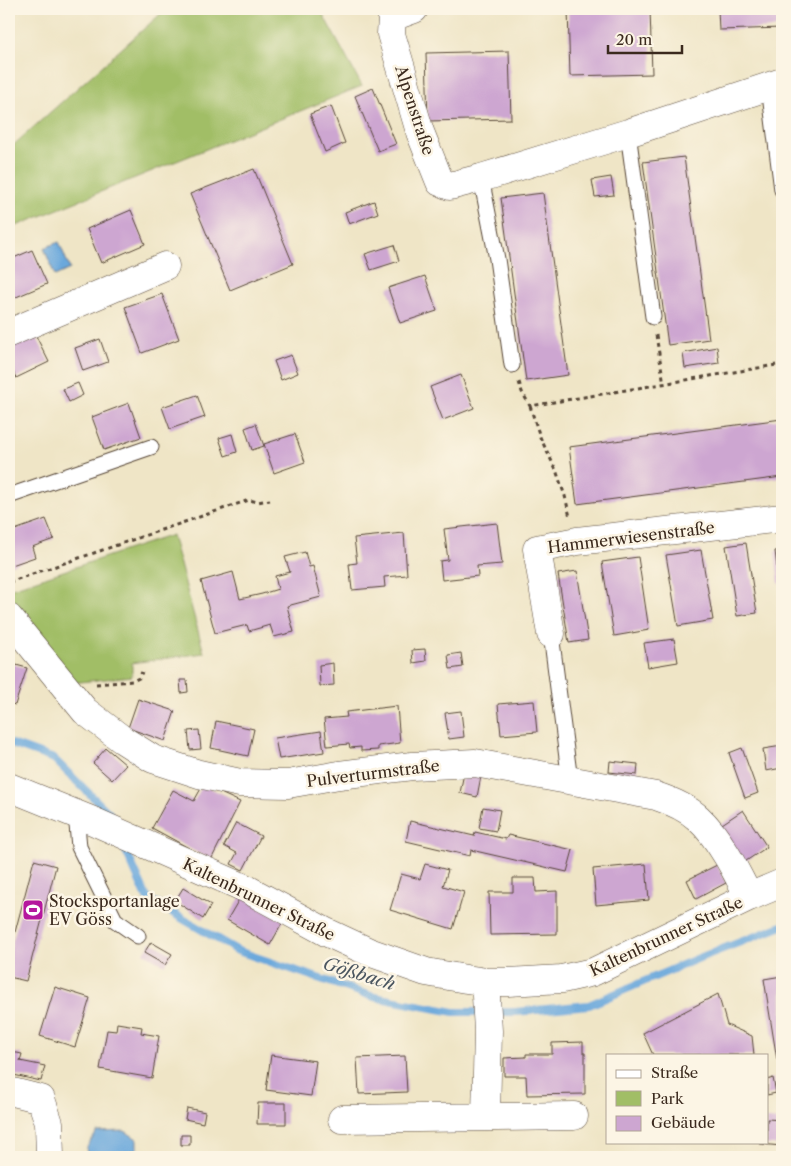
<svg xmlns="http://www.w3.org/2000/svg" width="791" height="1166" viewBox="0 0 791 1166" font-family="'Libre Caslon Text',serif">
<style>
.green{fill:#a1be66;stroke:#6e7442}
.water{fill:#6aa8dc;stroke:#52697d}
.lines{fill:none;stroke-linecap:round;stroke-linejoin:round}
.stream{stroke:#6aa8dc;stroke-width:8}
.building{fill:#cda6d1}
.lane-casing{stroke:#564637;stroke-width:17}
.street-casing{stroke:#564637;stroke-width:29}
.path{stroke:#564637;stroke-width:3;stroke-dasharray:4 4;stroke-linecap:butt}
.lane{stroke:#fff;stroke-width:15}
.street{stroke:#fff;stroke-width:28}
.labels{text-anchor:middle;stroke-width:5;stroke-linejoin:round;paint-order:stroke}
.street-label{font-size:16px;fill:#3b2a1e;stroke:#fcf5e5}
.poi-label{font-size:16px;fill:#3b2a1e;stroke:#fcf5e5;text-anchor:start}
.water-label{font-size:18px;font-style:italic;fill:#4b5660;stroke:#fcf5e5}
</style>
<rect width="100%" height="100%" fill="#fcf5e5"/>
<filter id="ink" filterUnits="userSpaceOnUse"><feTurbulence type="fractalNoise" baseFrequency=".02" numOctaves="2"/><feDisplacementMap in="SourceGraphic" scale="10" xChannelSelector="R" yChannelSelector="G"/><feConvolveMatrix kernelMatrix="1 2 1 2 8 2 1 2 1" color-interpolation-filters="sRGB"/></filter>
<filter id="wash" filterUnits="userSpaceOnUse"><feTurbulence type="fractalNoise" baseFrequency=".0096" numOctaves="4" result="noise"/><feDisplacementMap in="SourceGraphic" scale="20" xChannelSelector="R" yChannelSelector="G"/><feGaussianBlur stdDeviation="1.12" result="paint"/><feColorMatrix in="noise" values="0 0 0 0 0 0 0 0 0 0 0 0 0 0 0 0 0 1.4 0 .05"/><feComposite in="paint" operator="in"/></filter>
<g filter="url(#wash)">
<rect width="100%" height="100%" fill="#efe5c6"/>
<path class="green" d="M 166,9 L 320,9 L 362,86 L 9,229 L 9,149 Z
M 172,535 L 204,653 L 132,663 L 132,676 L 72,683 L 9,607 L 9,589 Z"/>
<path class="water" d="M 59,242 L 70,269 L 55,276 L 44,248 Z
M 125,1131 L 137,1139 L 137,1149 L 128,1152 L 112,1153 L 105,1157 L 90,1157 L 86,1155 L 87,1147 L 97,1132 Z"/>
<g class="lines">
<path class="stream" d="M 9,743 L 54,759 L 109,813 L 112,821
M 122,842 L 147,898 L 238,951 L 374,997 L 454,1012 L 515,1012 L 589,1005 L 699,958 L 782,926"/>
</g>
<g id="blocks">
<path class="building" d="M 568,9 L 650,9 L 652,74 L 570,76 Z
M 718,9 L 782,9 L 782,28 L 719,30 Z
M 509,51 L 511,119 L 428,121 L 426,53 Z
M 373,88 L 396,144 L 378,151 L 355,96 Z
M 331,106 L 345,143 L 325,152 L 310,114 Z
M 684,157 L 709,339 L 668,345 L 643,162 Z
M 254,169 L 293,264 L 230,290 L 190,194 Z
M 611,177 L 614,195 L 595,197 L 592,180 Z
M 543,193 L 568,375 L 526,381 L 501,198 Z
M 374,201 L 378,213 L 349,224 L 345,212 Z
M 131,210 L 145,244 L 101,263 L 87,229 Z
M 394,245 L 399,261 L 371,270 L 365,254 Z
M 32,250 L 47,284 L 9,300 L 9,260 Z
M 425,276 L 437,311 L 400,323 L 388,288 Z
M 162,294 L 179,339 L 142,353 L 125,307 Z
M 35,334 L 49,362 L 16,378 L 9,362 L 9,347 Z
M 100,339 L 108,362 L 83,371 L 75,348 Z
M 717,347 L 719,363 L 685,368 L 683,353 Z
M 291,355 L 298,373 L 281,380 L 274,361 Z
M 461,375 L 474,408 L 443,420 L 430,387 Z
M 78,383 L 83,395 L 69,402 L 63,389 Z
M 197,395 L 205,417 L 170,429 L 162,407 Z
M 129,403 L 141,437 L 104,450 L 92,417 Z
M 782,419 L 782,477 L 577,504 L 569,447 Z
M 256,424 L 264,446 L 252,450 L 245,428 Z
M 232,434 L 237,452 L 225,456 L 219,438 Z
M 295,434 L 305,462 L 274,473 L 264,444 Z
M 46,519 L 54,539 L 32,547 L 35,557 L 9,566 L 9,532 Z
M 497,523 L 502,564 L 477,566 L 478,576 L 442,580 L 440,561 L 448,560 L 444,529 Z
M 404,533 L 407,575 L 384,577 L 385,587 L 352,590 L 349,564 L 357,563 L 354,538 Z
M 746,543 L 757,613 L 737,616 L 726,546 Z
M 701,550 L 713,620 L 678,626 L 666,555 Z
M 782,550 L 782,584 L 779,584 L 775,551 Z
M 305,552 L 309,567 L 313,566 L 321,597 L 287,606 L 294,632 L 274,637 L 270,625 L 249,631 L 247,625 L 215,633 L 201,581 L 233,572 L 240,599 L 262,594 L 278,589 L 275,576 L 290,572 L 285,557 Z
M 638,557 L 649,630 L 614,636 L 602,562 Z
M 577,571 L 588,640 L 569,643 L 558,574 Z
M 674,639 L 678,662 L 648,667 L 644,643 Z
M 425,649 L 426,661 L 413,663 L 412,650 Z
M 461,653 L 463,667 L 450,669 L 448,655 Z
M 9,663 L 27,668 L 15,705 L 9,703 Z
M 333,663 L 334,685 L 320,686 L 319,665 Z
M 180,680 L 187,680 L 188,692 L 181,693 Z
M 138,699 L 175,711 L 165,741 L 128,728 Z
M 534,701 L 537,732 L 501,735 L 498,704 Z
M 397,706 L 400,743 L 378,746 L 378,750 L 361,751 L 361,747 L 350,748 L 349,744 L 327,746 L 324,719 L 347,717 L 346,712 Z
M 461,711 L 464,737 L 449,739 L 445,713 Z
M 216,721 L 254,729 L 248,756 L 211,748 Z
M 199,730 L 201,749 L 190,750 L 188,731 Z
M 321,731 L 324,752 L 279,759 L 275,738 Z
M 782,746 L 782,768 L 766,771 L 763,749 Z
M 106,748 L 126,765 L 112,780 L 93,763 Z
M 742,748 L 758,793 L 745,798 L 729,753 Z
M 610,761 L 638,764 L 637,775 L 609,772 Z
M 464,773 L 481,776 L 477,797 L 460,793 Z
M 203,785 L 240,802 L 211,860 L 152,828 L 173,790 L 194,801 Z
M 483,807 L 500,810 L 496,831 L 479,828 Z
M 743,810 L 767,847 L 743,863 L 719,826 Z
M 410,821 L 474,836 L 475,832 L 506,839 L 508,835 L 573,850 L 567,872 L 471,850 L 470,856 L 406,841 Z
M 236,823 L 261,836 L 243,870 L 231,864 L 237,853 L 224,846 Z
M 34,860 L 56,866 L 26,981 L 9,977 L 9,955 Z
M 425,864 L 448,870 L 443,886 L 464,892 L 453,929 L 390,910 L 401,874 L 420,879 Z
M 646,864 L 649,900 L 596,905 L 593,869 Z
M 717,865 L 726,883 L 696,899 L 687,880 Z
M 513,878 L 535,878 L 536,892 L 557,891 L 557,934 L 490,935 L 489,892 L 513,892 Z
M 183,888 L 211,905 L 203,919 L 175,901 Z
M 241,896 L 284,920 L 270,945 L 227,920 Z
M 151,942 L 172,954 L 165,965 L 144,953 Z
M 782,976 L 782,1059 L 777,1060 L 764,979 Z
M 55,987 L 90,998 L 75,1047 L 40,1036 Z
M 718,994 L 727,1025 L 752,1036 L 754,1055 L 653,1055 L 643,1033 Z
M 117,1023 L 142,1027 L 141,1033 L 159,1036 L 152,1078 L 100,1069 L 107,1030 L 116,1031 Z
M 583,1042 L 583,1053 L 585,1053 L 585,1094 L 527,1095 L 526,1076 L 504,1076 L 504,1058 L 526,1057 L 526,1054 L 552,1054 L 552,1043 Z
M 12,1052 L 22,1054 L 20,1061 L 45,1066 L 41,1081 L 9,1074 L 9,1067 Z
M 271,1055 L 316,1061 L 311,1096 L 266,1090 Z
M 405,1056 L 407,1092 L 359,1094 L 357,1058 Z
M 773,1078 L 776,1093 L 767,1095 L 767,1080 Z
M 258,1103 L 286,1103 L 286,1124 L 257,1124 Z
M 187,1108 L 205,1112 L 203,1123 L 185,1119 Z
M 767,1119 L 782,1120 L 782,1146 L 760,1144 L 760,1142 L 767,1142 Z
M 181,1135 L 190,1135 L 190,1145 L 181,1145 Z"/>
</g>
</g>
<g filter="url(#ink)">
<use href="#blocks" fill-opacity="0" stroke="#564637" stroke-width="1"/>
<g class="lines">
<g class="lane-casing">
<path id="lane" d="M 769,87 L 782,190
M 628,133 L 653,317
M 481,178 L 497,259 L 512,365
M 9,496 L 151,447
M 551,634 L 570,781
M 76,814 L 79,847 L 115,920 L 138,936"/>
</g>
<g class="street-casing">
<path id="street" d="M 414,9 L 392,17 L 391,34 L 420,132 L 440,182 L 450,186 L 481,178 L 628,133 L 782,82
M 9,333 L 165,266
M 9,618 L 85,711 L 123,740 L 153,759 L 199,774 L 240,783 L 288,784 L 339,775 L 412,766 L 475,763 L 656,796 C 671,801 686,807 698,818 C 719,837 736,871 749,897
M 551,634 L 537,549 L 577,541 L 782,518
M 9,787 L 93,821 L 247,889 L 326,932 L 369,952 L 426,972 L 466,979 L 487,982 L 508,982 L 562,979 L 593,972 L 749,897 L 782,883
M 9,1091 L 41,1099 L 49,1123 L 50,1157
M 486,1116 L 488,1031 L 486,996 L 487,982
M 342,1119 L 574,1116"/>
</g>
<path class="path" d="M 656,335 L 664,384
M 519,382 L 522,392 L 530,406 L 782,364
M 530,406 L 540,437 L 556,470 L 565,496 L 570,517
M 9,582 L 249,500 L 257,502 L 270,500
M 96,684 L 133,681 L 139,678 L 142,672"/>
<use href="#lane" class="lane"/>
<use href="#street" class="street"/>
</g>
</g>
<defs>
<g id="stadium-square" transform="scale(1.125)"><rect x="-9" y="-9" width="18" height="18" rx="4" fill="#b5179e" stroke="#fcf5e5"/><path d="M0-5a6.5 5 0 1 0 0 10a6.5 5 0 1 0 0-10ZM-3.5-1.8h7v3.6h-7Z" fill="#fff"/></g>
</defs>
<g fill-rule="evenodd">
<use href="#stadium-square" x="33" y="910"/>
</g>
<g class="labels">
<g class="street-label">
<text transform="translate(415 110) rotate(72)" y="6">Alpenstraße</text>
<text transform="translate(631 537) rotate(-7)" y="6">Hammerwiesenstraße</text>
<text transform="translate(373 773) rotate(-7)" y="6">Pulverturmstraße</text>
<text transform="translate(259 899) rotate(26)" y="6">Kaltenbrunner Straße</text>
<text transform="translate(666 936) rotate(-25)" y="6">Kaltenbrunner Straße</text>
</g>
<g class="poi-label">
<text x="49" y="907">Stocksportanlage<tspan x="49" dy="18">EV Göss</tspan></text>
</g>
<g class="water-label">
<text transform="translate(359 974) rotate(17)" y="6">Gößbach</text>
</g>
</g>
<rect width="791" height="1166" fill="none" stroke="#fcf5e5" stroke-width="30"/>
<rect x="606" y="1054" width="162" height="90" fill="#fcf5e5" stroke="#afa495"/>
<rect x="616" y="1070" width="25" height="8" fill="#ffffff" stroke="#afa495"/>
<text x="651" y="1078" font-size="15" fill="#3b2a1e">Straße</text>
<rect x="616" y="1091" width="25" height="15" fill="#a1be66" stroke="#afa495"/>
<text x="651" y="1104" font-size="15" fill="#3b2a1e">Park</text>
<rect x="616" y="1116" width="25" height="15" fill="#cda6d1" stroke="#afa495"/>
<text x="651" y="1128" font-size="15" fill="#3b2a1e">Gebäude</text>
<path d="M608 45v8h74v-8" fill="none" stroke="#3b2a1e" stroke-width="2.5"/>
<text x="616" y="45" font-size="15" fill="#3b2a1e" stroke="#fcf5e5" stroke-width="4" paint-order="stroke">20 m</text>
</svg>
